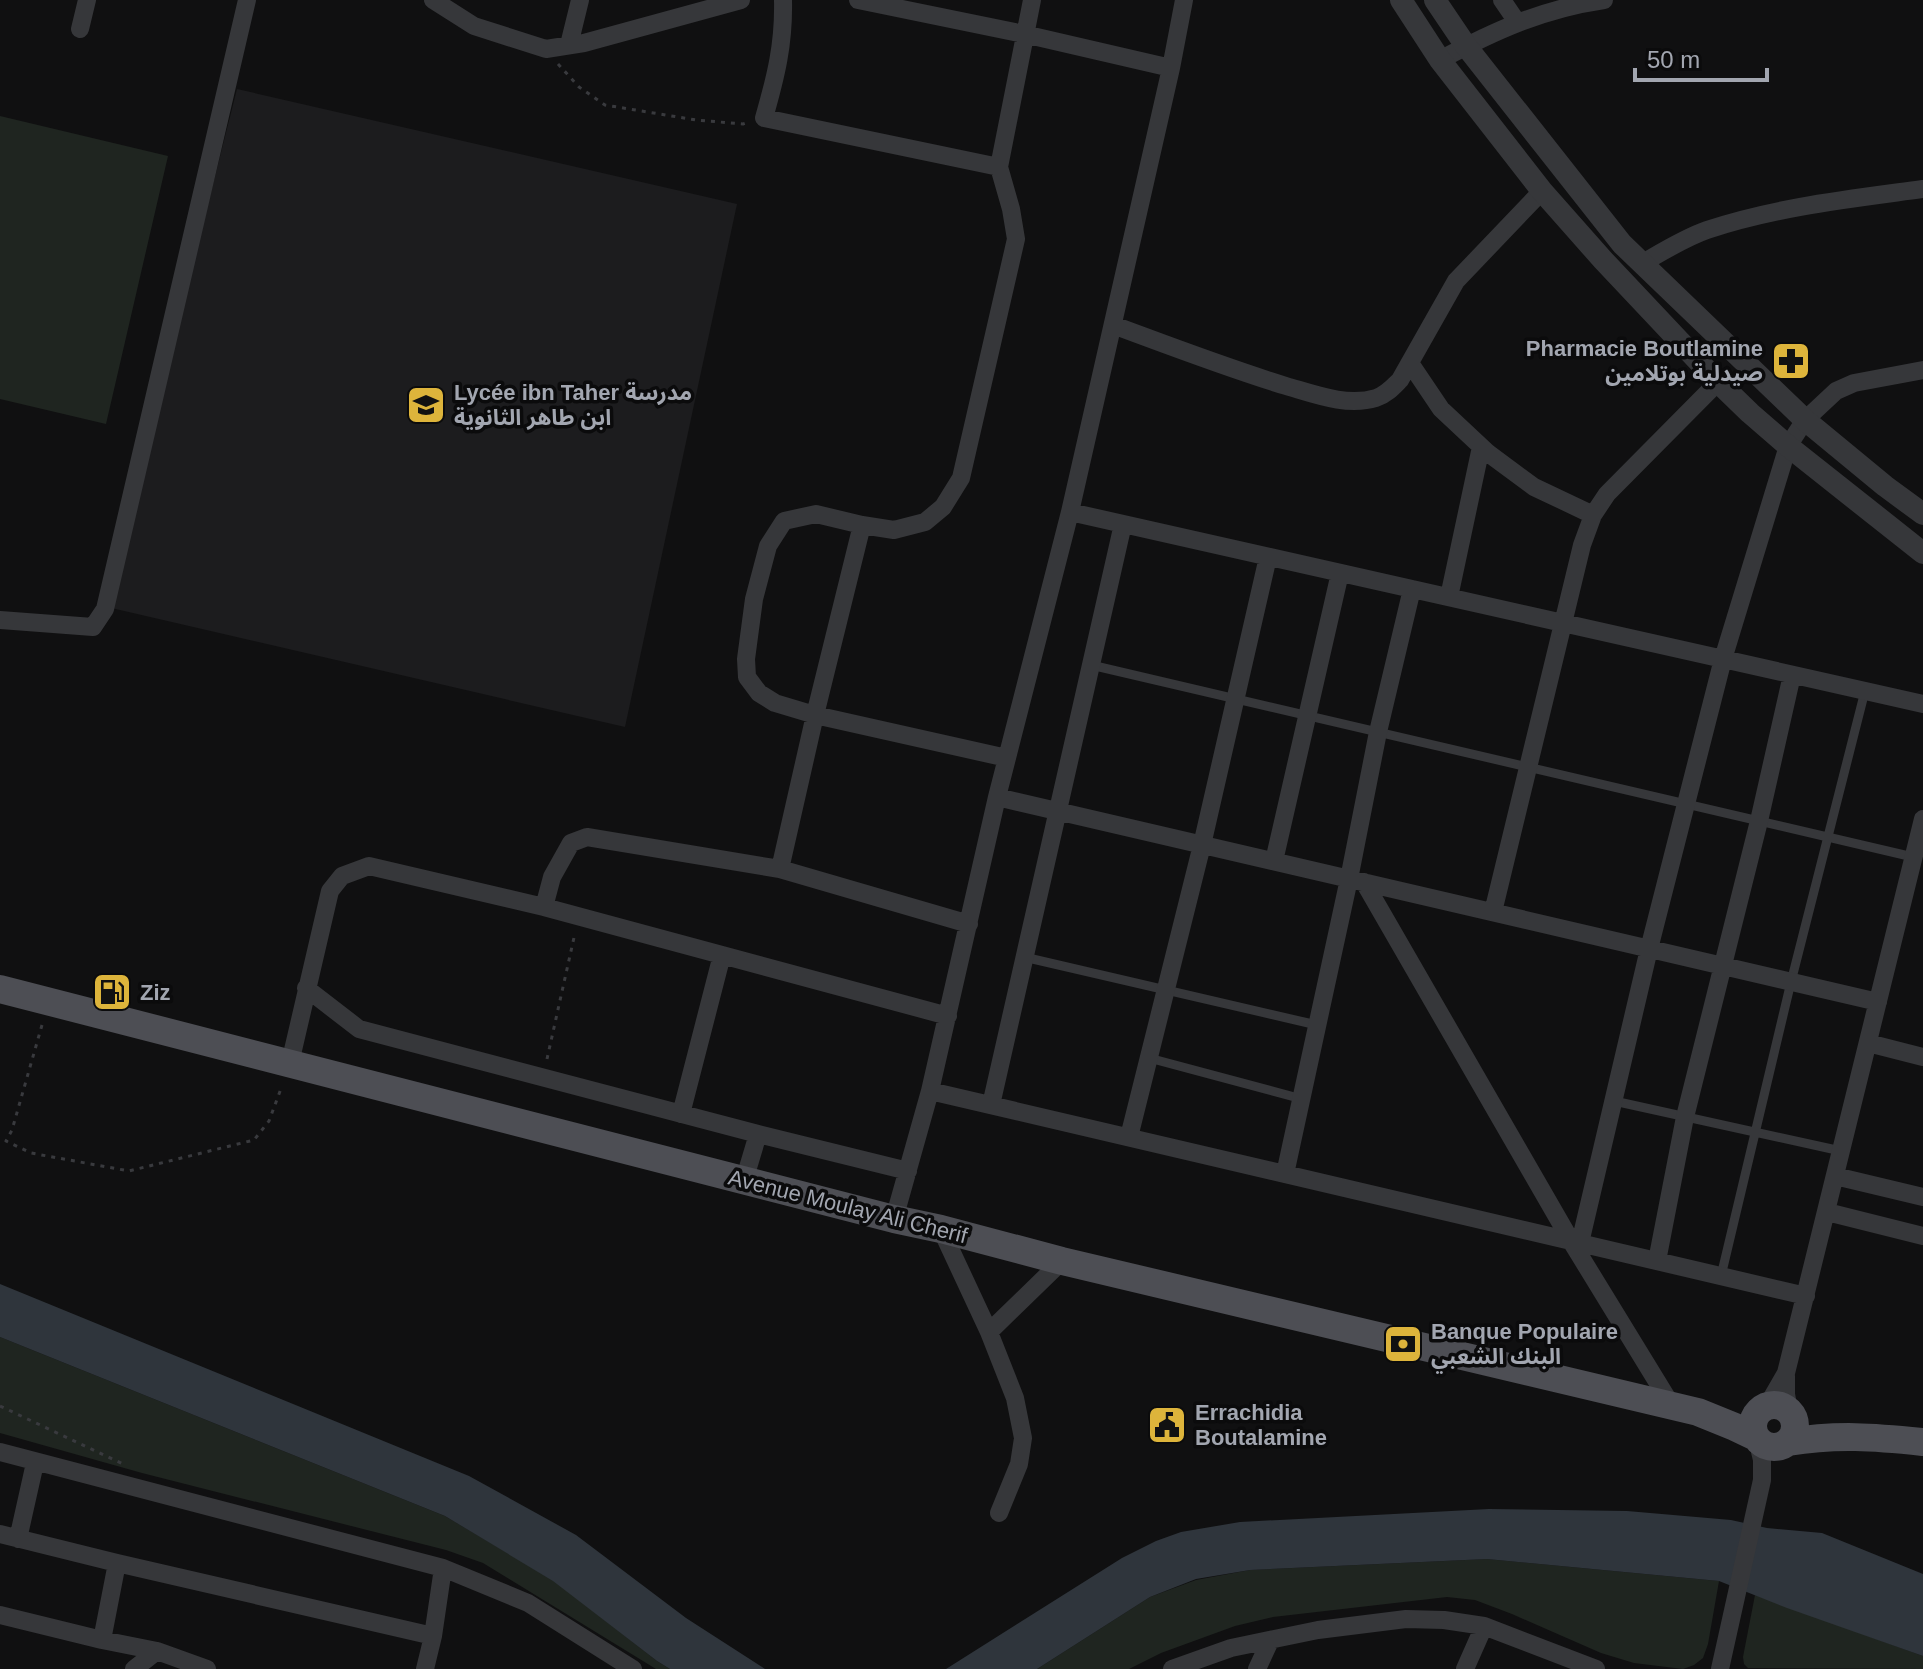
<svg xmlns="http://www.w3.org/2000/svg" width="1923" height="1669" viewBox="0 0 1923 1669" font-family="Helvetica,'Noto Sans Arabic',sans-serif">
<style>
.built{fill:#1c1c1e}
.green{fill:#1f2520}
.water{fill:#2f353c}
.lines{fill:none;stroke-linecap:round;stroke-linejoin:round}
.path{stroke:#393a3e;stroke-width:3;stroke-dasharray:4 6;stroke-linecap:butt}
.service{stroke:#36373a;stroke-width:9}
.minor{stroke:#36373a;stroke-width:18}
.tertiary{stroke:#36373a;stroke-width:22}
.primary{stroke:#4d4e54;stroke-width:28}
.labels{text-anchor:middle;stroke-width:7;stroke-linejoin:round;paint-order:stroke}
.poi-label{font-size:22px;font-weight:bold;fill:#a2a6b0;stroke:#0b0b0c;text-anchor:start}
.street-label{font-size:22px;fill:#a2a6b0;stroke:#0b0b0c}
</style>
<rect width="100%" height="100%" fill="#101011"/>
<path class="built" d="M 237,89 L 737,204 L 625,727 L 107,607 Z"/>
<path class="green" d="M 0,116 L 168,156 L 106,424 L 0,399 Z
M 0,1337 L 445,1516 L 553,1580 L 657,1661 L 670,1669 L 656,1669 L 483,1563 L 446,1550 L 142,1473 L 0,1433 Z
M 1487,1559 L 1719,1581 L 1708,1644 L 1703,1658 L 1694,1665 L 1683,1669 L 1634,1663 L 1601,1653 L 1512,1614 L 1475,1600 L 1447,1597 L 1273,1617 L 1235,1626 L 1161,1653 L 1129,1669 L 1037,1669 L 1150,1597 L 1196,1580 L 1250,1570 Z
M 1755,1595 L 1923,1656 L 1923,1669 L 1748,1668 L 1744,1664 L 1743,1657 Z"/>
<path class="water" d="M 0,1284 L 469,1476 L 576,1535 L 686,1618 L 765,1669 L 670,1669 L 657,1661 L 553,1581 L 445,1516 L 0,1337 Z
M 1489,1509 L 1627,1511 L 1731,1520 L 1767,1528 L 1822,1533 L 1923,1574 L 1923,1656 L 1787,1608 L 1719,1581 L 1487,1559 L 1250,1570 L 1196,1579 L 1150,1597 L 1037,1669 L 946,1669 L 1122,1558 L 1156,1541 L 1181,1532 L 1240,1522 Z"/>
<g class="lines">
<path class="path" d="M 558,64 L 579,87 L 605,105 L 696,120 L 743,124 L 749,122
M 42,1025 L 12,1130 L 6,1141 L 31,1153 L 129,1171 L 254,1140 L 269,1121 L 282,1086
M 547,1059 L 575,933
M 0,1406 L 123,1464"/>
<path class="service" d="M 1091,665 L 1913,857
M 1024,957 L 1317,1025
M 1149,1058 L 1302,1099
M 1614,1101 L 1841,1151
M 1721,1276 L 1791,982 L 1865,691"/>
<path class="minor" d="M 433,0 L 474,26 L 546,49 L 584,43 L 741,0
M 783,0 C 784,44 776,76 764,118 L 999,167
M 858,0 L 1024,34 L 1171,68
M 1502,0 L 1517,22
M 80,29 L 87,0
M 569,45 L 580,0
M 1440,60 C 1494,31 1542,9 1604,0
M 1641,264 C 1662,252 1684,238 1707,230 C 1776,207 1850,199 1923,189
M 1113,325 C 1170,346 1227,368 1286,386 C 1314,394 1347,407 1376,398 C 1386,395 1393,387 1400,380 L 1456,281 L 1542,191
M 1410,363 L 1441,409 L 1488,453 L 1534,487 L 1593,515
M 1070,512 L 1923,704
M 1449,597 L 1481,447
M 0,620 L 93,627 L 105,609 L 247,0
M 1007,758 L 815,715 L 775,703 L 759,693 L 747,677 L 746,659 L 754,599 L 768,546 L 784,521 L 816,514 L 862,525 L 894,530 L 925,522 L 943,507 L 961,478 L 1016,239 L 1011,209 L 999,167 L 1032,0
M 997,797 L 1878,1002
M 1274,861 L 1340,573
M 780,869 L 815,715 L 862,525
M 1364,882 L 1571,1241 L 1672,1406
M 544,907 L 552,877 L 571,843 L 587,837 L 780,869 L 969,924
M 1493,912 L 1582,545 L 1593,515 L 1607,494 L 1718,382
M 306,988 L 359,1029 L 758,1134
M 1868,1043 L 1923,1057
M 290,1063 L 330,891 L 342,876 L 369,866 L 544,907 L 948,1016
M 930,1091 L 1806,1296
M 991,1105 L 1123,524
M 681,1114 L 722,955
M 1129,1137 L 1202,845 L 1268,557
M 1285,1174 L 1349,879 L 1378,732 L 1412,589
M 1835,1176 L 1923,1197
M 744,1181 L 758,1134 L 908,1171
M 1827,1212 L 1923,1236
M 894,1219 L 930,1091 L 997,797 L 1070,512 L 1171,68 L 1184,0
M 941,1229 L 989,1332 L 1015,1398 L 1023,1438 L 1019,1464 L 999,1513
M 1580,1243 L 1649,949 L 1723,659 L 1788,446 L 1805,420 L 1836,391 L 1854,383 L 1923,370
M 1657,1261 L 1685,1117 L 1759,821 L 1792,675
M 989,1332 L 1062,1261
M 1786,1376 L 1786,1394 L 1789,1411
M 1767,1406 L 1786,1373 L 1923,819
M 0,1452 L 443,1568 L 528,1603 L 633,1669
M 0,1534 L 117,1563 L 433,1636
M 18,1539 L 35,1463
M 0,1615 L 102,1640 L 157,1651 L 207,1669
M 102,1640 L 117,1563
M 134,1669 L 157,1651
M 425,1669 L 433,1636 L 443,1568
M 1172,1669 L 1231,1648 L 1318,1630 L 1406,1619 L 1444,1620 L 1484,1626 L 1596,1669
M 1257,1669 L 1270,1641
M 1465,1669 L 1484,1626
M 1720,1669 L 1762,1480 L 1762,1460 L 1757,1439"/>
<path class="tertiary" d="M 1401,0 L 1440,60 L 1542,191 L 1603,260 L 1718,382 L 1750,413 L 1788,446 L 1923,553
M 1435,0 L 1466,46 L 1622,244 L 1805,420 L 1885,486 L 1923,514"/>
<path class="primary" d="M 0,989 L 894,1219 L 941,1229 L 1062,1261 L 1698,1412 L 1735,1427 L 1756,1437
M1753 1426a21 21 0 1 1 42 0a21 21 0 1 1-42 0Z
M 1788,1442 C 1837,1434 1874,1437 1923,1442"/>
</g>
<defs>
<g id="pharmacy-square" transform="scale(2)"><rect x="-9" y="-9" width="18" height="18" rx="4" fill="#ddb43b" stroke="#0b0b0c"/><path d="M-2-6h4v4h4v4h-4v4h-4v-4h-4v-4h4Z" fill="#111"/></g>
<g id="school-square" transform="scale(2)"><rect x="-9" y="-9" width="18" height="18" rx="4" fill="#ddb43b" stroke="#0b0b0c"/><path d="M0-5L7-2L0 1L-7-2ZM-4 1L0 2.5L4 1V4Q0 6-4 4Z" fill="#111"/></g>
<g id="fuel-square" transform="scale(2)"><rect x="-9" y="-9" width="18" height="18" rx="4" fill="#ddb43b" stroke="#0b0b0c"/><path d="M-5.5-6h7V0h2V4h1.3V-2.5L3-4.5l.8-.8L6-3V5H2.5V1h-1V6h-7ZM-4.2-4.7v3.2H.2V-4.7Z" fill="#111"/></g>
<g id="bank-square" transform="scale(2)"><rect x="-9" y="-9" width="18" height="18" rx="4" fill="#ddb43b" stroke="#0b0b0c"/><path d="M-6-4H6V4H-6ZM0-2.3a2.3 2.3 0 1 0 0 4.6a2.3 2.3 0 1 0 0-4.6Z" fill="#111"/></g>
<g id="civic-square" transform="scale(2)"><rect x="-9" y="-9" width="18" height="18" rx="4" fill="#ddb43b" stroke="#0b0b0c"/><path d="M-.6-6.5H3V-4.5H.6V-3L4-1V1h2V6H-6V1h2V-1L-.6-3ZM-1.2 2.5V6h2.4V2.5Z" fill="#111"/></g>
</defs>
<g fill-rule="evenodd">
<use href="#pharmacy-square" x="1791" y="361"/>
<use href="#school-square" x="426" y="405"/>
<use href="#fuel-square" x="112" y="992"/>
<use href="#bank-square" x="1403" y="1344"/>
<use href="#civic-square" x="1167" y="1425"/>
</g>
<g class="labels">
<g class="poi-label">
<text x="1763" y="356" text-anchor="end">Pharmacie Boutlamine<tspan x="1763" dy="25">صيدلية بوتلامين</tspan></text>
<text x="454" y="400">Lycée ibn Taher مدرسة<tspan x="454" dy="25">ابن طاهر الثانوية</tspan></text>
<text x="140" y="1000">Ziz</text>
<text x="1431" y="1339">Banque Populaire<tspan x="1431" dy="25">البنك الشعبي</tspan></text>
<text x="1195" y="1420">Errachidia<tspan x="1195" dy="25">Boutalamine</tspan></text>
</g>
<g class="street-label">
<text transform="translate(848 1206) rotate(14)" y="8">Avenue Moulay Ali Cherif</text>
</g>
</g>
<path d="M1635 68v12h132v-12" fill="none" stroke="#a2a6b0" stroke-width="4"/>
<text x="1647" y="68" font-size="24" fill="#a2a6b0" stroke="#0b0b0c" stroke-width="6" paint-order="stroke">50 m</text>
</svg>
